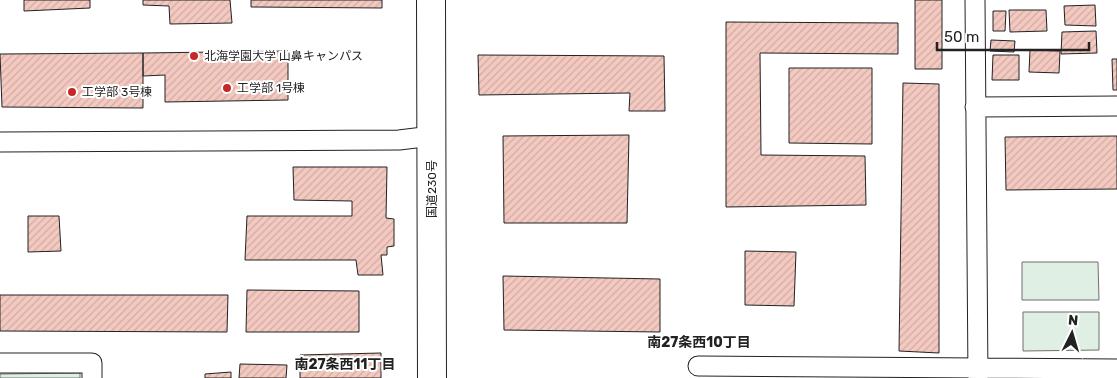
<svg xmlns="http://www.w3.org/2000/svg" width="1117" height="378" viewBox="0 0 1117 378" font-family="Rubik,'Noto Sans JP',sans-serif">
<style>
.park{fill:#e0efe3;stroke:#6f6f6f}
.building{fill:url(#building-hatch);stroke:#222}
.lines{fill:none;stroke-linecap:round;stroke-linejoin:round}
.street-casing{stroke:#222;stroke-width:21}
.highway-casing{stroke:#222;stroke-width:30}
.street{stroke:#fff;stroke-width:19}
.highway{stroke:#fff;stroke-width:28}
.poi-dot{fill:#c62828;stroke:#fff;stroke-width:2}
.labels{text-anchor:middle;stroke-width:4;stroke-linejoin:round;paint-order:stroke}
.poi-label{font-size:12px;fill:#222;stroke:#fff;text-anchor:start}
.street-label{font-size:12px;fill:#222;stroke:#fff}
.neighbourhood-label{font-size:14px;font-weight:bold;fill:#222;stroke:#fff}
</style>
<defs>
<pattern id="building-hatch" width="6" height="6" patternUnits="userSpaceOnUse" patternTransform="scale(1.25)"><rect width="6" height="6" fill="#f3c9c0"/><path d="M-1 1l2-2M0 6l6-6M5 7l2-2" fill="none" stroke="#d0aca5"/></pattern>
</defs>
<rect width="100%" height="100%" fill="#fff"/>
<path class="park" d="M 1022,262 L 1098,262 L 1099,300 L 1022,300 Z
M 1023,312 L 1099,312 L 1099,350 L 1023,351 Z
M 80,373 L 80,378 L 0,378 L 0,374 Z"/>
<path class="building" d="M 24,0 L 90,0 L 90,8 L 24,11 Z
M 143,0 L 230,0 L 232,23 L 170,24 L 169,6 L 143,5 Z
M 251,0 L 382,0 L 382,8 L 251,7 Z
M 915,0 L 942,0 L 942,69 L 915,69 Z
M 1095,5 L 1096,26 L 1065,25 L 1064,6 Z
M 1009,10 L 1046,10 L 1047,31 L 1010,32 Z
M 993,11 L 1006,11 L 1005,31 L 993,31 Z
M 726,22 L 898,23 L 898,54 L 760,53 L 761,155 L 865,156 L 866,205 L 726,207 Z
M 1096,31 L 1097,53 L 1061,54 L 1062,32 Z
M 991,40 L 1015,41 L 1014,52 L 990,51 Z
M 1030,50 L 1060,51 L 1059,73 L 1029,72 Z
M 288,51 L 288,100 L 165,102 L 165,75 L 143,76 L 143,53 Z
M 143,53 L 143,108 L 2,107 L 0,54 Z
M 478,55 L 664,56 L 665,111 L 629,111 L 630,93 L 479,95 Z
M 993,55 L 1019,55 L 1019,80 L 992,80 Z
M 1112,59 L 1117,59 L 1117,90 L 1113,90 Z
M 789,68 L 872,68 L 872,144 L 789,143 Z
M 903,83 L 939,84 L 939,353 L 899,351 Z
M 629,135 L 627,223 L 504,223 L 503,136 Z
M 1117,136 L 1117,189 L 1006,190 L 1005,137 Z
M 293,167 L 387,167 L 386,218 L 394,219 L 394,246 L 387,247 L 387,255 L 381,255 L 383,275 L 358,275 L 356,260 L 245,260 L 247,216 L 352,216 L 352,201 L 294,200 Z
M 28,216 L 59,216 L 61,251 L 28,252 Z
M 745,251 L 796,252 L 794,306 L 745,305 Z
M 503,276 L 660,279 L 660,332 L 504,330 Z
M 247,290 L 359,291 L 359,332 L 246,332 Z
M 0,295 L 228,295 L 227,332 L 0,331 Z
M 381,353 L 381,378 L 300,378 L 300,355 Z
M 240,364 L 287,365 L 286,378 L 239,378 Z
M 231,372 L 231,378 L 205,378 L 205,374 Z"/>
<g class="lines">
<g class="street-casing">
<path id="street" d="M 975,0 L 978,378
M 975,107 L 1117,106
M 0,142 L 399,140 L 432,136
M 0,363 L 92,363 L 92,378
M 698,366 L 1117,369"/>
</g>
<g class="highway-casing">
<path id="highway" d="M 431,0 L 432,378"/>
</g>
<use href="#street" class="street"/>
<use href="#highway" class="highway"/>
</g>
<g class="poi-dot">
<circle cx="194" cy="56" r="5"/>
<circle cx="227" cy="88" r="5"/>
<circle cx="72" cy="92" r="5"/>
</g>
<g class="labels">
<g class="poi-label">
<text x="204" y="60">北海学園大学 山鼻キャンパス</text>
<text x="237" y="92">工学部 1号棟</text>
<text x="82" y="96">工学部 3号棟</text>
</g>
<g class="street-label">
<text transform="translate(432 189) rotate(-90)" y="4">国道230号</text>
</g>
<g class="neighbourhood-label">
<text x="699" y="347">南27条西10丁目</text>
<text x="345" y="369">南27条西11丁目</text>
</g>
</g>
<g transform="translate(1072 333) rotate(5)" stroke="#ffffff" stroke-width="4" paint-order="stroke">
<path d="M0-4L9 19L0 12L-9 19Z" fill="#222222"/>
<text y="-8" font-size="14" font-weight="bold" text-anchor="middle" fill="#222222">N</text>
</g>
<path d="M937 42v8h152v-8" fill="none" stroke="#222222" stroke-width="2.5"/>
<text x="944" y="42" font-size="15" fill="#222222" stroke="#ffffff" stroke-width="4" paint-order="stroke">50 m</text>
</svg>
